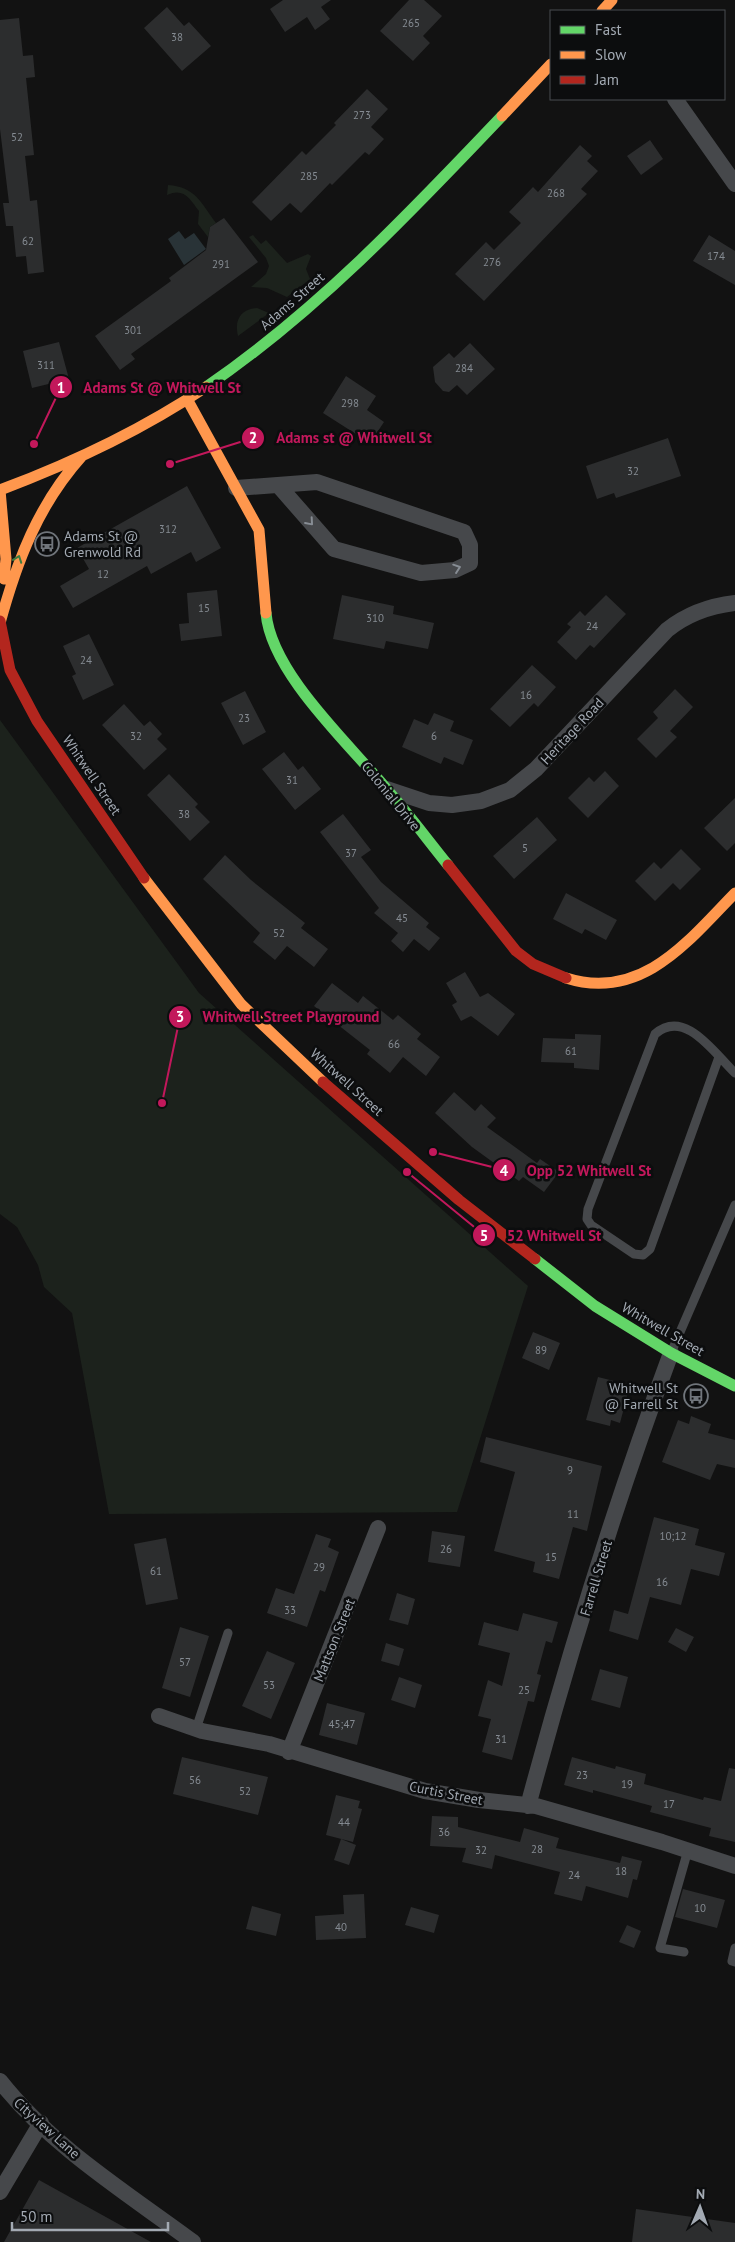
<svg xmlns="http://www.w3.org/2000/svg" width="735" height="2242" viewBox="0 0 735 2242" font-family="'PT Sans',sans-serif">
<style>
.green{fill:#1c221c}
.water{fill:#293337}
.building{fill:#2c2d2e}
.lines{fill:none;stroke-linecap:round;stroke-linejoin:round}
.lane{stroke:#46484b;stroke-width:9}
.street{stroke:#46484b;stroke-width:16}
.fast{stroke:#63d668;stroke-width:11}
.slow{stroke:#ff974d;stroke-width:11}
.jam{stroke:#b3261e;stroke-width:11}
.oneway{stroke:#878d94}
.oneway2{stroke:#3c7c40}
.labels{text-anchor:middle;stroke-width:5;stroke-linejoin:round;paint-order:stroke}
.number-label{font-size:11px;fill:#858b92}
.street-label{font-size:14px;fill:#a3aab3;stroke:#0c0d0e}
.poi-label{font-size:14px;fill:#a3aab3;stroke:#0c0d0e;text-anchor:start}
.leader{fill:none;stroke:#c2185b;stroke-width:2}
.callout-dot{fill:#c2185b;stroke:#0c0d0e;stroke-width:2}
.mark-label{font-size:15px;text-anchor:middle;font-weight:bold;fill:#fff}
.callout-label{font-size:15px;text-anchor:middle;font-weight:bold;fill:#c2185b;stroke:#0c0d0e;stroke-width:5;stroke-linejoin:round;paint-order:stroke}
</style>
<rect width="100%" height="100%" fill="#121212"/>
<path class="green" d="M 168,185 C 196,187 201,203 216,223 L 210,227 L 208,237 L 198,224 L 199,211 C 190,199 184,187 167,195 Z
M 253,235 L 261,244 L 266,240 L 287,263 L 308,254 L 311,256 L 306,269 L 310,279 L 287,297 L 267,288 L 251,287 L 266,274 L 269,266 L 266,258 L 249,237 Z
M 257,308 L 269,313 L 238,336 C 234,320 241,309 257,308 Z
M 0,720 L 199,993 L 528,1286 L 457,1512 L 109,1514 L 72,1313 L 44,1287 L 38,1265 L 17,1227 L 0,1214 Z"/>
<path class="water" d="M 179,231 L 185,239 L 194,233 L 206,249 L 184,265 L 168,239 Z"/>
<path class="building" d="M 283,0 L 331,0 L 321,7 L 330,19 L 315,30 L 307,17 L 285,32 L 270,9 Z
M 409,0 L 424,0 L 442,16 L 423,36 L 430,43 L 413,61 L 380,31 Z
M 167,7 L 184,26 L 189,22 L 211,46 L 182,71 L 144,28 Z
M 19,18 L 23,56 L 33,55 L 35,77 L 26,78 L 34,155 L 25,156 L 30,201 L 37,200 L 44,272 L 28,274 L 26,256 L 16,257 L 13,226 L 6,226 L 3,203 L 9,203 L 0,129 L 0,20 Z
M 367,89 L 388,109 L 371,127 L 384,139 L 369,155 L 365,152 L 332,185 L 330,183 L 301,213 L 290,203 L 271,221 L 252,202 L 302,151 L 306,155 L 336,125 L 334,123 Z
M 650,140 L 663,159 L 641,175 L 627,156 Z
M 580,145 L 592,156 L 587,161 L 598,171 L 581,189 L 587,194 L 484,301 L 455,274 L 486,242 L 494,250 L 521,223 L 509,212 L 533,187 L 538,192 Z
M 224,218 L 258,262 L 131,354 L 135,359 L 120,370 L 95,336 L 171,281 L 169,278 L 206,250 L 210,227 Z
M 709,235 L 735,251 L 735,285 L 693,261 Z
M 59,342 L 69,379 L 32,388 L 23,351 Z
M 470,343 L 495,369 L 467,395 L 457,385 L 449,392 L 443,391 L 435,382 L 433,367 L 449,353 L 454,358 Z
M 346,376 L 376,396 L 367,410 L 384,422 L 370,443 L 323,413 Z
M 668,438 L 681,476 L 616,498 L 614,493 L 597,499 L 586,466 Z
M 187,486 L 221,548 L 196,562 L 191,552 L 151,574 L 147,566 L 73,608 L 60,586 L 89,569 L 77,548 Z
M 217,590 L 222,636 L 181,641 L 179,624 L 189,623 L 187,593 Z
M 342,595 L 394,606 L 393,614 L 434,623 L 428,649 L 386,641 L 384,649 L 333,639 Z
M 606,595 L 626,614 L 594,648 L 590,645 L 576,660 L 557,642 L 571,627 L 567,624 L 580,611 L 585,616 Z
M 89,634 L 114,685 L 83,700 L 72,676 L 76,674 L 63,646 Z
M 532,665 L 556,687 L 538,707 L 534,703 L 510,727 L 490,709 Z
M 675,689 L 693,707 L 670,731 L 677,737 L 656,758 L 637,739 L 658,718 L 653,712 Z
M 245,691 L 266,732 L 243,745 L 221,703 Z
M 124,704 L 144,726 L 150,721 L 162,734 L 157,739 L 167,749 L 144,770 L 102,725 Z
M 434,713 L 454,721 L 450,731 L 473,740 L 463,765 L 444,757 L 441,764 L 402,747 L 414,719 L 428,725 Z
M 284,752 L 298,770 L 303,766 L 321,789 L 295,810 L 262,769 Z
M 605,771 L 619,786 L 588,818 L 568,798 L 589,777 L 594,782 Z
M 169,774 L 198,804 L 195,807 L 210,822 L 190,841 L 147,795 Z
M 735,798 L 735,843 L 727,851 L 704,828 Z
M 343,814 L 371,850 L 361,857 L 381,882 L 429,923 L 426,927 L 440,938 L 429,951 L 414,939 L 403,952 L 391,941 L 398,933 L 374,913 L 379,908 L 320,832 Z
M 537,817 L 557,840 L 514,879 L 493,856 Z
M 681,849 L 701,869 L 680,890 L 673,883 L 655,901 L 635,881 L 654,862 L 661,869 Z
M 225,855 L 251,880 L 305,923 L 301,928 L 328,949 L 314,967 L 287,946 L 275,960 L 253,942 L 260,933 L 203,879 Z
M 566,893 L 617,920 L 606,940 L 585,929 L 582,934 L 553,919 Z
M 465,972 L 480,997 L 488,993 L 515,1014 L 498,1036 L 471,1016 L 461,1021 L 452,1005 L 457,1002 L 446,983 Z
M 332,983 L 358,1003 L 363,996 L 393,1020 L 398,1015 L 421,1034 L 417,1039 L 440,1057 L 426,1076 L 403,1057 L 390,1073 L 367,1054 L 370,1050 L 314,1006 Z
M 575,1034 L 601,1035 L 599,1070 L 574,1068 L 574,1063 L 541,1062 L 543,1038 L 575,1039 Z
M 454,1092 L 475,1111 L 481,1104 L 496,1118 L 487,1127 L 537,1163 L 540,1159 L 559,1172 L 544,1192 L 523,1177 L 519,1181 L 472,1147 L 435,1113 Z
M 533,1332 L 560,1343 L 549,1370 L 522,1358 Z
M 598,1377 L 630,1385 L 620,1423 L 611,1420 L 610,1426 L 586,1420 Z
M 691,1416 L 711,1424 L 708,1433 L 735,1440 L 735,1468 L 717,1464 L 710,1480 L 662,1462 L 678,1420 L 689,1424 Z
M 486,1437 L 602,1466 L 587,1531 L 573,1527 L 559,1579 L 533,1572 L 535,1562 L 494,1551 L 515,1472 L 480,1462 Z
M 654,1517 L 699,1529 L 695,1545 L 725,1553 L 719,1576 L 691,1569 L 681,1605 L 650,1597 L 638,1640 L 609,1631 L 614,1610 L 628,1614 Z
M 432,1531 L 465,1536 L 460,1567 L 428,1562 Z
M 316,1534 L 331,1539 L 328,1547 L 339,1552 L 325,1592 L 320,1590 L 307,1627 L 267,1613 L 276,1588 L 294,1594 Z
M 166,1538 L 178,1599 L 146,1605 L 134,1544 Z
M 397,1593 L 415,1599 L 408,1625 L 389,1620 Z
M 523,1613 L 558,1622 L 552,1643 L 546,1641 L 537,1674 L 541,1675 L 534,1702 L 528,1701 L 512,1760 L 482,1752 L 491,1719 L 478,1716 L 488,1680 L 502,1686 L 510,1653 L 478,1645 L 484,1622 L 518,1631 Z
M 180,1627 L 209,1636 L 190,1697 L 162,1688 Z
M 676,1628 L 694,1637 L 686,1652 L 668,1642 Z
M 386,1643 L 404,1649 L 399,1666 L 381,1661 Z
M 267,1651 L 295,1663 L 271,1719 L 242,1706 Z
M 600,1669 L 628,1677 L 620,1708 L 591,1700 Z
M 399,1677 L 422,1685 L 415,1708 L 391,1700 Z
M 327,1703 L 365,1713 L 357,1745 L 319,1735 Z
M 182,1757 L 268,1777 L 258,1815 L 173,1794 Z
M 572,1757 L 615,1769 L 616,1766 L 646,1774 L 644,1784 L 703,1800 L 704,1797 L 721,1801 L 729,1768 L 735,1769 L 735,1842 L 709,1836 L 711,1828 L 650,1812 L 652,1806 L 593,1790 L 593,1793 L 564,1785 Z
M 336,1795 L 360,1801 L 358,1808 L 362,1809 L 353,1842 L 326,1835 Z
M 432,1816 L 458,1817 L 458,1827 L 520,1842 L 524,1828 L 559,1838 L 556,1848 L 620,1863 L 622,1856 L 642,1861 L 637,1880 L 633,1879 L 628,1898 L 586,1886 L 582,1901 L 554,1894 L 560,1872 L 495,1855 L 492,1869 L 462,1862 L 466,1848 L 430,1846 Z
M 341,1839 L 356,1845 L 349,1865 L 334,1860 Z
M 683,1889 L 725,1900 L 717,1928 L 675,1917 Z
M 364,1894 L 366,1938 L 316,1940 L 315,1916 L 344,1914 L 343,1895 Z
M 252,1906 L 281,1914 L 276,1936 L 246,1929 Z
M 411,1907 L 439,1915 L 434,1933 L 405,1925 Z
M 627,1925 L 641,1931 L 634,1948 L 619,1942 Z
M 39,2180 L 151,2242 L 4,2242 Z
M 636,2209 L 735,2223 L 735,2242 L 632,2242 Z"/>
<g class="lines">
<path class="lane" d="M 719,1057 L 650,1249 L 643,1255 L 634,1254 L 591,1225 L 587,1219 L 588,1209 L 655,1034 C 685,1008 714,1053 735,1073
M 671,1353 L 735,1205
M 196,1729 L 228,1633
M 735,1948 L 732,1961 L 735,1962
M 684,1952 L 660,1948 L 688,1850"/>
<path class="street" d="M 675,99 L 735,184
M 236,488 L 317,482 L 464,532 L 470,545 L 470,563 L 455,570 L 421,573 L 334,549 L 278,485
M 387,789 L 429,803 L 452,805 L 481,801 L 510,790 L 536,769 L 667,630 C 687,614 709,606 735,603
M 159,1716 L 202,1731 L 269,1744 L 425,1791 L 479,1800 L 536,1806 L 662,1842 L 735,1866
M 289,1752 L 378,1528
M 528,1806 C 569,1653 616,1501 671,1353
M 0,2081 C 51,2146 127,2193 193,2242
M 0,2192 L 41,2123"/>
<path class="fast" d="M 206,387 C 317,311 409,214 502,116
M 266,613 C 271,672 347,742 385,787 C 407,812 427,839 448,865
M 535,1259 L 595,1306 L 671,1353 L 735,1386"/>
<path class="slow" d="M 602,11 L 612,0
M 502,116 L 551,64
M 187,399 L 259,530 L 266,613
M 0,490 L 6,559 L 4,579
M 0,490 C 72,463 142,430 206,387
M 0,623 C 17,561 38,505 82,456
M 144,878 L 241,1004 L 323,1082
M 566,978 C 642,1002 689,940 735,893"/>
<path class="jam" d="M 0,621 L 10,670 L 37,721 L 144,878
M 448,865 L 516,951 L 533,964 L 566,978
M 323,1082 L 459,1200 L 535,1259"/>
</g>
<defs><path id="oneway-chevron" d="M-2-3.5L2.5 0L-2 3.5" fill="none" stroke-width="1.6" stroke-linecap="round" stroke-linejoin="round" transform="scale(1.25)"/></defs>
<g class="oneway">
<use href="#oneway-chevron" transform="translate(310 522) rotate(49)"/>
<use href="#oneway-chevron" transform="translate(457 568) rotate(-19)"/>
</g>
<use class="oneway2" href="#oneway-chevron" transform="translate(18 559) rotate(-70)"/>
<defs>
<g id="bus-ring" transform="scale(1.25)"><circle r="9.5" fill="#0c0d0e" stroke="#70757b" stroke-width="1.5"/><path d="M-5-6H5V4H4V6H2V4H-2V6H-4V4H-5ZM-3.5-4V0h7V-4ZM-3.5 1.2v1.5H-2V1.2ZM2 1.2v1.5H3.5V1.2Z" fill="#70757b"/></g>
</defs>
<g fill-rule="evenodd">
<use href="#bus-ring" x="47" y="544"/>
<use href="#bus-ring" x="696" y="1396"/>
</g>
<g class="labels">
<g class="number-label">
<text x="411" y="27">265</text>
<text x="177" y="41">38</text>
<text x="362" y="119">273</text>
<text x="17" y="141">52</text>
<text x="309" y="180">285</text>
<text x="556" y="197">268</text>
<text x="28" y="245">62</text>
<text x="716" y="260">174</text>
<text x="492" y="266">276</text>
<text x="221" y="268">291</text>
<text x="133" y="334">301</text>
<text x="46" y="369">311</text>
<text x="464" y="372">284</text>
<text x="350" y="407">298</text>
<text x="633" y="475">32</text>
<text x="168" y="533">312</text>
<text x="103" y="578">12</text>
<text x="204" y="612">15</text>
<text x="375" y="622">310</text>
<text x="592" y="630">24</text>
<text x="86" y="664">24</text>
<text x="526" y="699">16</text>
<text x="244" y="722">23</text>
<text x="136" y="740">32</text>
<text x="434" y="740">6</text>
<text x="292" y="784">31</text>
<text x="184" y="818">38</text>
<text x="525" y="852">5</text>
<text x="351" y="857">37</text>
<text x="402" y="922">45</text>
<text x="279" y="937">52</text>
<text x="394" y="1048">66</text>
<text x="571" y="1055">61</text>
<text x="541" y="1354">89</text>
<text x="570" y="1474">9</text>
<text x="573" y="1518">11</text>
<text x="673" y="1540">10;12</text>
<text x="446" y="1553">26</text>
<text x="551" y="1561">15</text>
<text x="319" y="1571">29</text>
<text x="156" y="1575">61</text>
<text x="662" y="1586">16</text>
<text x="290" y="1614">33</text>
<text x="185" y="1666">57</text>
<text x="269" y="1689">53</text>
<text x="524" y="1694">25</text>
<text x="342" y="1728">45;47</text>
<text x="501" y="1743">31</text>
<text x="582" y="1779">23</text>
<text x="195" y="1784">56</text>
<text x="627" y="1788">19</text>
<text x="245" y="1795">52</text>
<text x="669" y="1808">17</text>
<text x="344" y="1826">44</text>
<text x="444" y="1836">36</text>
<text x="537" y="1853">28</text>
<text x="481" y="1854">32</text>
<text x="621" y="1875">18</text>
<text x="574" y="1879">24</text>
<text x="700" y="1912">10</text>
<text x="341" y="1931">40</text>
</g>
<g class="street-label">
<text transform="translate(292 301) rotate(-41)" y="5">Adams Street</text>
<text transform="translate(572 731) rotate(-47)" y="5">Heritage Road</text>
<text transform="translate(92 775) rotate(56)" y="5">Whitwell Street</text>
<text transform="translate(391 796) rotate(51)" y="5">Colonial Drive</text>
<text transform="translate(347 1082) rotate(42)" y="5">Whitwell Street</text>
<text transform="translate(663 1329) rotate(30)" y="5">Whitwell Street</text>
<text transform="translate(596 1578) rotate(-73)" y="5">Farrell Street</text>
<text transform="translate(334 1640) rotate(-68)" y="5">Mattson Street</text>
<text transform="translate(446 1793) rotate(11)" y="5">Curtis Street</text>
<text transform="translate(47 2128) rotate(42)" y="5">Cityview Lane</text>
</g>
<g class="poi-label">
<text x="64" y="541">Adams St @<tspan x="64" dy="16">Grenwold Rd</tspan></text>
<text x="678" y="1393" text-anchor="end">Whitwell St<tspan x="678" dy="16">@ Farrell St</tspan></text>
</g>
</g>
<path class="leader" d="M34 444L61 387M170 464L253 438M162 1103L180 1017M433 1152L504 1170M407 1172L484 1235"/>
<g class="callout-dot">
<circle cx="34" cy="444" r="5"/>
<circle cx="170" cy="464" r="5"/>
<circle cx="162" cy="1103" r="5"/>
<circle cx="433" cy="1152" r="5"/>
<circle cx="407" cy="1172" r="5"/>
<circle cx="61" cy="387" r="12"/>
<circle cx="253" cy="438" r="12"/>
<circle cx="180" cy="1017" r="12"/>
<circle cx="504" cy="1170" r="12"/>
<circle cx="484" cy="1235" r="12"/>
</g>
<g class="mark-label">
<text x="61" y="393">1</text>
<text x="253" y="443">2</text>
<text x="180" y="1022">3</text>
<text x="504" y="1176">4</text>
<text x="484" y="1241">5</text>
</g>
<g class="callout-label">
<text x="162" y="393">Adams St @ Whitwell St</text>
<text x="354" y="443">Adams st @ Whitwell St</text>
<text x="291" y="1022">Whitwell Street Playground</text>
<text x="589" y="1176">Opp 52 Whitwell St</text>
<text x="554" y="1241">52 Whitwell St</text>
</g>
<rect x="550" y="10" width="175" height="90" fill="#0c0d0e" stroke="#484c50"/>
<rect x="560" y="26" width="25" height="8" fill="#63d668" stroke="#484c50"/>
<text x="595" y="35" font-size="15" fill="#a3aab3">Fast</text>
<rect x="560" y="51" width="25" height="8" fill="#ff974d" stroke="#484c50"/>
<text x="595" y="60" font-size="15" fill="#a3aab3">Slow</text>
<rect x="560" y="76" width="25" height="8" fill="#b3261e" stroke="#484c50"/>
<text x="595" y="85" font-size="15" fill="#a3aab3">Jam</text>
<g transform="translate(700 2207) rotate(2)" stroke="#0c0d0e" stroke-width="4" paint-order="stroke">
<path d="M0-4L9 19L0 12L-9 19Z" fill="#a3aab3"/>
<text y="-8" font-size="14" font-weight="bold" text-anchor="middle" fill="#a3aab3">N</text>
</g>
<path d="M12 2222v8h156v-8" fill="none" stroke="#a3aab3" stroke-width="2.5"/>
<text x="20" y="2222" font-size="15" fill="#a3aab3" stroke="#0c0d0e" stroke-width="4" paint-order="stroke">50 m</text>
</svg>
